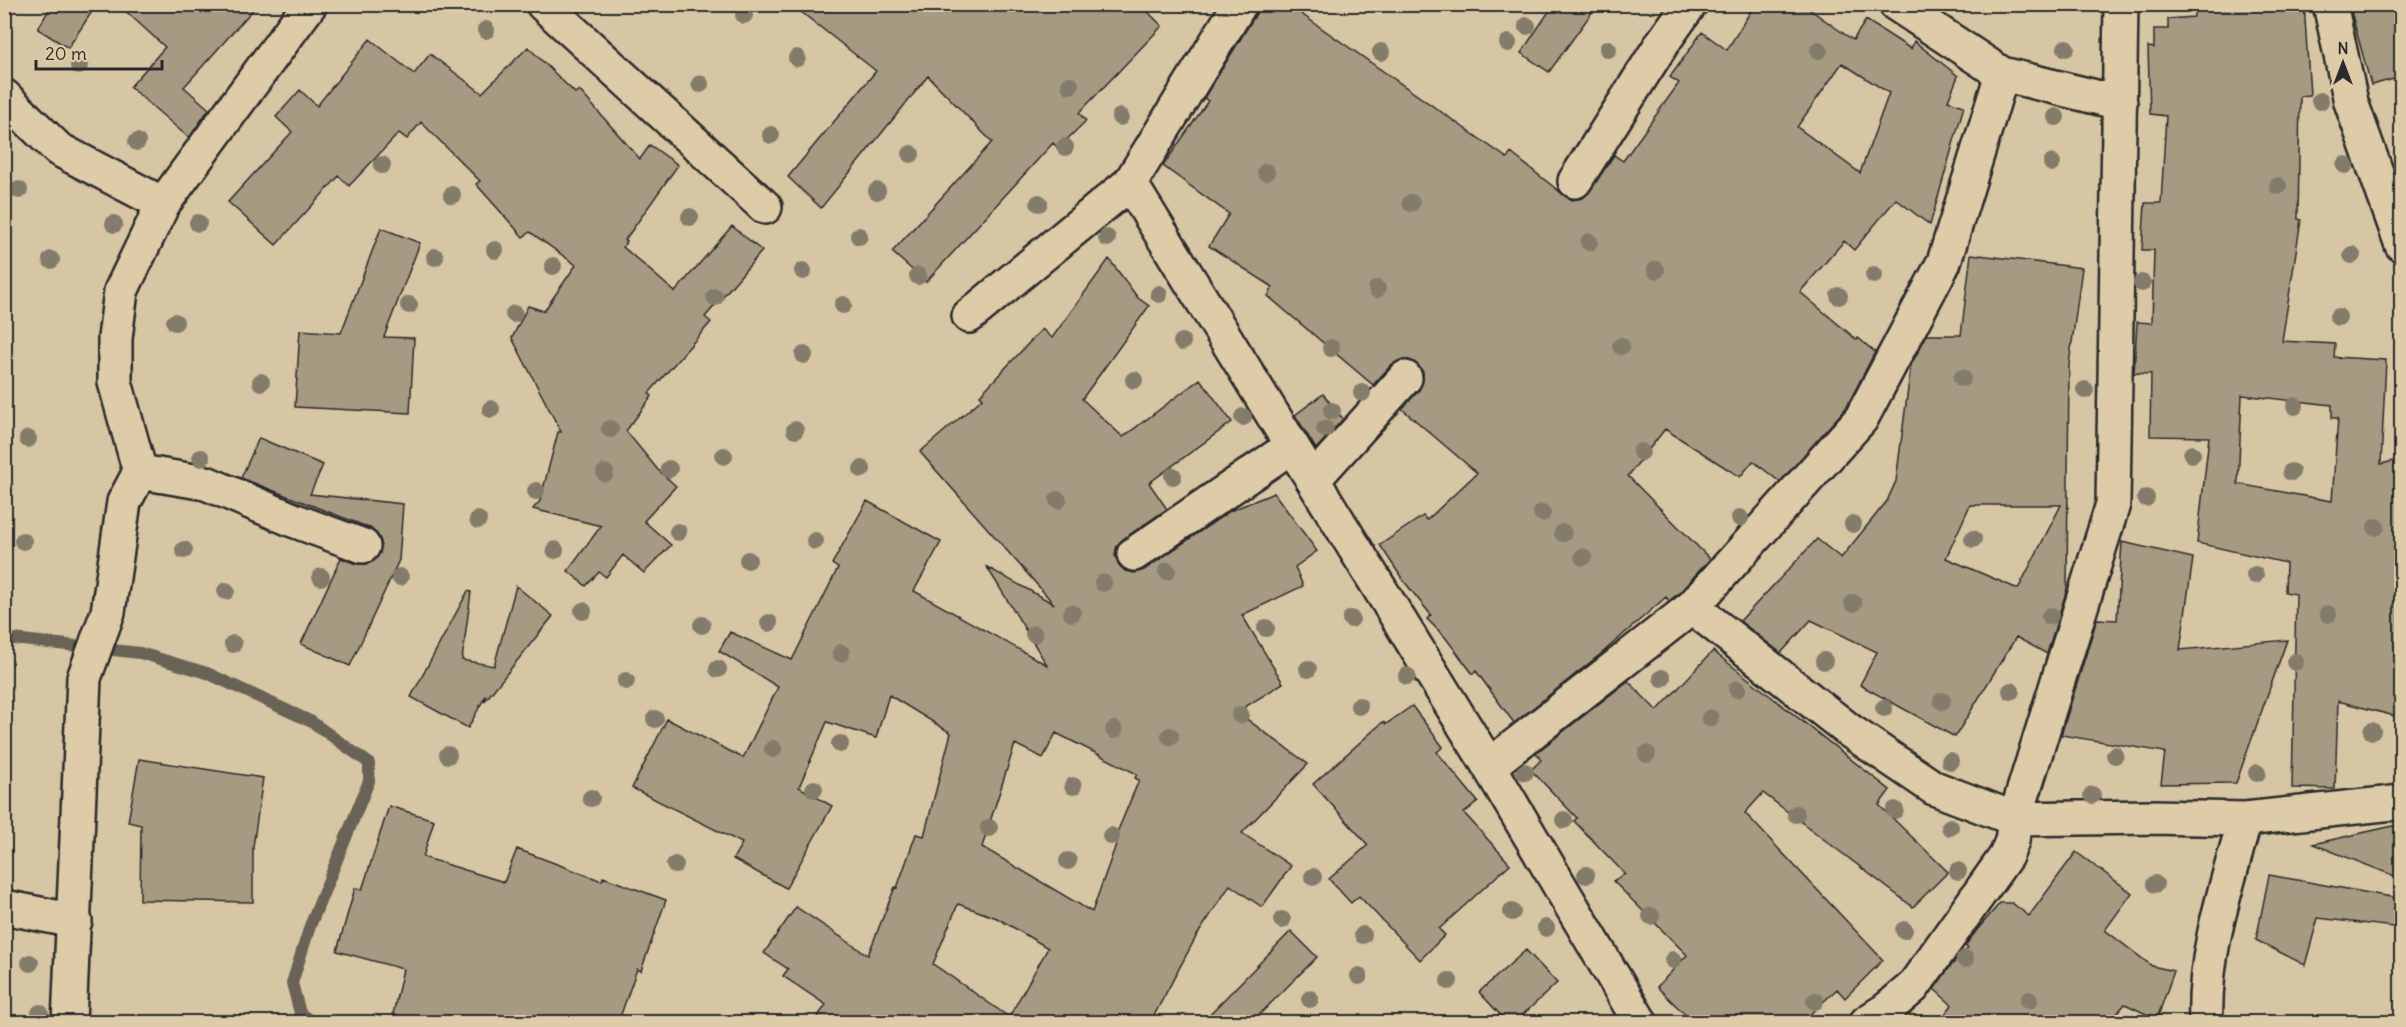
<svg xmlns="http://www.w3.org/2000/svg" width="2406" height="1027" viewBox="0 0 2406 1027" font-family="Delius,sans-serif">
<style>
.lines{fill:none;stroke-linecap:round;stroke-linejoin:round}
.stream{stroke:#696356;stroke-width:12}
.building{fill:#a79a82;stroke:#2b2b2b;stroke-width:1.5;fill-rule:evenodd}
.minor-casing{stroke:#2b2b2b;stroke-width:38}
.minor{stroke:#decca9;stroke-width:33}
.tree{fill:#847b6a}
</style>
<rect width="100%" height="100%" fill="#d7c6a4"/>
<filter id="ink" filterUnits="userSpaceOnUse"><feTurbulence type="fractalNoise" baseFrequency=".0167" numOctaves="2"/><feDisplacementMap in="SourceGraphic" scale="12" xChannelSelector="R" yChannelSelector="G"/><feConvolveMatrix kernelMatrix="1 2 1 2 8 2 1 2 1" color-interpolation-filters="sRGB"/></filter>
<g filter="url(#ink)">
<g class="lines">
<path class="stream" d="M 4,638 L 140,653 L 207,673 L 312,722 L 369,763 L 369,781 L 310,926 L 292,983 L 300,1013 L 312,1022"/>
</g>
<path class="building" d="M 52,4 L 97,4 L 68,48 L 38,29 Z
M 118,4 L 258,4 L 184,87 L 209,109 L 189,138 L 130,87 L 165,47 Z
M 791,4 L 1140,4 L 1162,26 L 1079,113 L 1086,121 L 1058,148 L 1053,143 L 926,282 L 892,252 L 992,142 L 928,76 L 821,208 L 788,177 L 876,71 Z
M 1259,4 L 1287,4 L 1507,158 L 1511,153 L 1565,196 L 1572,200 L 1583,198 L 1590,191 L 1614,155 L 1623,161 L 1679,83 L 1670,77 L 1702,32 L 1727,50 L 1755,4 L 1802,4 L 1853,40 L 1866,20 L 1911,49 L 1914,41 L 1958,76 L 1948,101 L 1964,106 L 1930,225 L 1896,199 L 1854,250 L 1844,241 L 1800,292 L 1857,340 L 1858,338 L 1875,352 L 1846,408 L 1780,482 L 1753,461 L 1740,477 L 1665,429 L 1628,476 L 1710,559 L 1679,593 L 1669,601 L 1666,597 L 1602,653 L 1514,723 L 1476,671 L 1473,674 L 1445,637 L 1427,619 L 1431,615 L 1403,580 L 1380,545 L 1423,516 L 1427,520 L 1477,473 L 1402,409 L 1419,390 L 1423,381 L 1423,372 L 1417,364 L 1409,360 L 1400,360 L 1391,365 L 1373,385 L 1268,296 L 1273,287 L 1209,246 L 1229,214 L 1163,166 L 1208,101 L 1204,98 L 1256,14 ZM 1842,63 L 1889,93 L 1860,173 L 1797,127 Z
M 1554,4 L 1598,4 L 1549,72 L 1521,53 Z
M 2245,4 L 2304,4 L 2310,95 L 2300,96 L 2298,219 L 2301,220 L 2282,341 L 2335,344 L 2334,357 L 2386,360 L 2381,464 L 2402,459 L 2402,718 L 2338,701 L 2335,789 L 2292,788 L 2296,594 L 2285,592 L 2286,563 L 2197,543 L 2209,437 L 2150,436 L 2151,374 L 2134,373 L 2137,322 L 2152,323 L 2154,250 L 2142,250 L 2145,203 L 2161,203 L 2166,116 L 2150,114 L 2148,47 L 2154,48 L 2154,29 L 2168,29 L 2168,19 L 2194,17 L 2194,7 ZM 2242,395 L 2332,405 L 2332,418 L 2338,418 L 2332,501 L 2238,484 Z
M 2349,4 L 2402,4 L 2402,77 L 2371,85 Z
M 370,39 L 414,74 L 430,54 L 482,93 L 528,47 L 575,93 L 579,90 L 640,159 L 650,145 L 678,165 L 625,240 L 627,241 L 623,247 L 675,292 L 732,226 L 762,251 L 705,317 L 711,322 L 649,393 L 652,396 L 626,431 L 658,470 L 676,486 L 644,521 L 671,545 L 644,573 L 623,555 L 606,577 L 599,572 L 586,586 L 568,571 L 601,526 L 533,509 L 540,501 L 558,432 L 561,432 L 512,338 L 528,306 L 544,311 L 576,265 L 530,232 L 523,237 L 476,184 L 480,181 L 421,122 L 407,139 L 399,133 L 349,186 L 339,176 L 276,245 L 228,202 L 292,132 L 276,117 L 300,90 L 317,106 Z
M 381,228 L 420,243 L 384,337 L 414,338 L 410,413 L 295,407 L 300,330 L 341,333 Z
M 1971,254 L 2082,268 L 2069,365 L 2067,589 L 2047,654 L 2016,637 L 1955,737 L 1860,685 L 1877,652 L 1811,620 L 1781,653 L 1740,621 L 1817,539 L 1841,558 L 1887,501 L 1896,481 L 1911,365 L 1927,335 L 1961,335 ZM 1970,505 L 2061,505 L 2018,589 L 1946,558 Z
M 1109,259 L 1138,298 L 1149,306 L 1082,399 L 1123,437 L 1200,379 L 1232,422 L 1149,483 L 1167,509 L 1123,539 L 1117,545 L 1115,555 L 1119,565 L 1125,571 L 1135,573 L 1144,570 L 1230,511 L 1274,493 L 1317,551 L 1295,567 L 1303,586 L 1242,615 L 1283,683 L 1237,712 L 1308,764 L 1242,833 L 1291,866 L 1262,907 L 1230,885 L 1196,937 L 1150,1023 L 813,1023 L 826,1005 L 783,976 L 788,969 L 764,953 L 796,907 L 868,955 L 895,887 L 897,888 L 916,834 L 924,836 L 951,733 L 889,695 L 876,738 L 827,722 L 799,787 L 832,806 L 786,888 L 733,859 L 742,843 L 632,788 L 667,719 L 743,758 L 778,687 L 719,651 L 730,632 L 792,660 L 838,568 L 832,564 L 867,501 L 941,542 L 914,591 L 1047,665 L 987,567 L 1054,604 L 920,452 L 983,398 L 980,395 L 1042,329 L 1052,338 ZM 1056,733 L 1137,774 L 1135,778 L 1139,780 L 1116,835 L 1119,836 L 1092,912 L 982,847 L 1015,744 L 1043,758 ZM 958,904 L 997,918 L 1048,948 L 1009,1017 L 933,964 Z
M 1323,394 L 1343,419 L 1316,449 L 1295,415 Z
M 259,438 L 323,465 L 310,494 L 403,504 L 399,560 L 350,666 L 301,644 L 341,558 L 356,564 L 367,564 L 374,561 L 380,553 L 381,542 L 377,534 L 370,528 L 241,478 Z
M 2122,542 L 2193,558 L 2180,650 L 2287,640 L 2236,783 L 2161,784 L 2165,752 L 2061,735 L 2097,619 L 2117,620 Z
M 516,586 L 553,616 L 484,702 L 486,695 L 468,728 L 411,697 L 468,591 L 471,592 L 462,660 L 494,666 Z
M 1713,651 L 1890,790 L 1879,805 L 1948,872 L 1913,907 L 1763,793 L 1745,813 L 1883,960 L 1845,998 L 1837,989 L 1801,1023 L 1694,1023 L 1657,987 L 1687,955 L 1613,881 L 1625,874 L 1574,821 L 1577,818 L 1531,770 L 1541,760 L 1536,753 L 1628,681 L 1657,711 Z
M 1412,706 L 1443,747 L 1437,752 L 1478,802 L 1464,813 L 1510,864 L 1439,929 L 1445,935 L 1420,960 L 1359,896 L 1351,903 L 1329,879 L 1368,845 L 1313,784 L 1383,722 L 1386,724 Z
M 139,759 L 263,778 L 253,847 L 253,902 L 140,900 L 141,825 L 128,822 Z
M 389,806 L 434,820 L 423,857 L 504,882 L 517,849 L 602,881 L 603,877 L 666,900 L 641,971 L 637,969 L 618,1023 L 431,1023 L 393,1014 L 403,969 L 337,951 L 355,888 L 362,890 Z
M 2402,824 L 2402,879 L 2313,844 Z
M 2076,852 L 2132,893 L 2105,930 L 2152,966 L 2174,971 L 2157,1019 L 2125,1004 L 2109,1023 L 1938,1023 L 1952,1005 L 1934,989 L 1950,967 L 1968,948 L 1965,946 L 1977,930 L 2000,903 L 2012,903 L 2029,916 Z
M 2269,875 L 2402,899 L 2402,928 L 2318,918 L 2305,965 L 2256,940 Z
M 1291,931 L 1317,957 L 1251,1023 L 1201,1023 Z
M 1526,950 L 1557,983 L 1514,1023 L 1508,1023 L 1479,992 Z"/>
<g class="lines">
<g class="minor-casing">
<path id="minor" d="M 543,4 L 765,207
M 1240,4 L 1130,183 L 1489,766 L 1640,1022
M 1896,4 L 2002,74 L 2120,103
M 2330,4 L 2351,102 L 2402,245
M 4,96 L 58,149 L 163,204
M 1575,181 L 1663,42 L 1690,4
M 969,316 L 1130,183
M 140,472 L 206,483 L 293,520 L 363,546
M 1313,480 L 1405,378
M 1134,554 L 1292,446
M 1692,607 L 1850,731 L 1934,788 L 2015,819 L 2152,817 L 2245,819 L 2402,802
M 1489,766 L 1692,607 L 1861,419 L 1944,262 L 2002,74
M 4,907 L 75,921
M 69,1022 L 84,678 L 108,612 L 124,502 L 140,472 L 115,382 L 115,338 L 121,291 L 163,204 L 310,4
M 1867,1022 L 1886,1010 L 1913,987 L 2006,856 L 2012,841 L 2015,819 L 2113,504 L 2121,4
M 2206,1022 C 2203,953 2227,886 2245,819"/>
</g>
<use href="#minor" class="minor"/>
</g>
<g class="tree">
<circle cx="744" cy="15" r="9"/>
<circle cx="1527" cy="26" r="9"/>
<circle cx="486" cy="30" r="9"/>
<circle cx="1508" cy="43" r="9"/>
<circle cx="2066" cy="48" r="9"/>
<circle cx="1608" cy="49" r="9"/>
<circle cx="1819" cy="50" r="9"/>
<circle cx="1381" cy="52" r="9"/>
<circle cx="797" cy="58" r="9"/>
<circle cx="79" cy="66" r="9"/>
<circle cx="700" cy="84" r="9"/>
<circle cx="1070" cy="85" r="9"/>
<circle cx="2320" cy="101" r="9"/>
<circle cx="1120" cy="117" r="9"/>
<circle cx="2056" cy="117" r="9"/>
<circle cx="771" cy="135" r="9"/>
<circle cx="137" cy="142" r="9"/>
<circle cx="1065" cy="147" r="9"/>
<circle cx="911" cy="154" r="9"/>
<circle cx="2052" cy="163" r="9"/>
<circle cx="382" cy="165" r="9"/>
<circle cx="2345" cy="165" r="9"/>
<circle cx="1266" cy="172" r="9"/>
<circle cx="2278" cy="186" r="9"/>
<circle cx="19" cy="190" r="9"/>
<circle cx="877" cy="191" r="9"/>
<circle cx="452" cy="195" r="9"/>
<circle cx="1039" cy="203" r="9"/>
<circle cx="1411" cy="203" r="9"/>
<circle cx="690" cy="217" r="9"/>
<circle cx="198" cy="223" r="9"/>
<circle cx="114" cy="224" r="9"/>
<circle cx="859" cy="236" r="9"/>
<circle cx="1107" cy="238" r="9"/>
<circle cx="1589" cy="242" r="9"/>
<circle cx="495" cy="250" r="9"/>
<circle cx="2352" cy="255" r="9"/>
<circle cx="435" cy="257" r="9"/>
<circle cx="51" cy="260" r="9"/>
<circle cx="553" cy="266" r="9"/>
<circle cx="1656" cy="270" r="9"/>
<circle cx="803" cy="271" r="9"/>
<circle cx="1874" cy="275" r="9"/>
<circle cx="918" cy="276" r="9"/>
<circle cx="2142" cy="283" r="9"/>
<circle cx="1377" cy="289" r="9"/>
<circle cx="1159" cy="294" r="9"/>
<circle cx="1839" cy="296" r="9"/>
<circle cx="715" cy="297" r="9"/>
<circle cx="409" cy="305" r="9"/>
<circle cx="843" cy="305" r="9"/>
<circle cx="514" cy="314" r="9"/>
<circle cx="2338" cy="317" r="9"/>
<circle cx="175" cy="322" r="9"/>
<circle cx="1182" cy="342" r="9"/>
<circle cx="1621" cy="346" r="9"/>
<circle cx="1331" cy="348" r="9"/>
<circle cx="804" cy="355" r="9"/>
<circle cx="1962" cy="378" r="9"/>
<circle cx="1134" cy="380" r="9"/>
<circle cx="261" cy="382" r="9"/>
<circle cx="2085" cy="390" r="9"/>
<circle cx="1362" cy="393" r="9"/>
<circle cx="2295" cy="406" r="9"/>
<circle cx="491" cy="409" r="9"/>
<circle cx="1332" cy="411" r="9"/>
<circle cx="1243" cy="417" r="9"/>
<circle cx="610" cy="429" r="9"/>
<circle cx="1325" cy="429" r="9"/>
<circle cx="795" cy="430" r="9"/>
<circle cx="28" cy="439" r="9"/>
<circle cx="1641" cy="452" r="9"/>
<circle cx="2192" cy="454" r="9"/>
<circle cx="724" cy="456" r="9"/>
<circle cx="201" cy="458" r="9"/>
<circle cx="669" cy="469" r="9"/>
<circle cx="862" cy="469" r="9"/>
<circle cx="2291" cy="472" r="9"/>
<circle cx="605" cy="473" r="9"/>
<circle cx="1173" cy="476" r="9"/>
<circle cx="536" cy="491" r="9"/>
<circle cx="2146" cy="498" r="9"/>
<circle cx="1058" cy="500" r="9"/>
<circle cx="1542" cy="513" r="9"/>
<circle cx="1740" cy="518" r="9"/>
<circle cx="478" cy="520" r="9"/>
<circle cx="1853" cy="524" r="9"/>
<circle cx="2376" cy="527" r="9"/>
<circle cx="678" cy="532" r="9"/>
<circle cx="1563" cy="533" r="9"/>
<circle cx="1973" cy="539" r="9"/>
<circle cx="23" cy="541" r="9"/>
<circle cx="815" cy="541" r="9"/>
<circle cx="184" cy="550" r="9"/>
<circle cx="555" cy="550" r="9"/>
<circle cx="1583" cy="557" r="9"/>
<circle cx="748" cy="560" r="9"/>
<circle cx="1167" cy="571" r="9"/>
<circle cx="2255" cy="575" r="9"/>
<circle cx="321" cy="577" r="9"/>
<circle cx="400" cy="577" r="9"/>
<circle cx="1103" cy="583" r="9"/>
<circle cx="226" cy="591" r="9"/>
<circle cx="1853" cy="603" r="9"/>
<circle cx="583" cy="611" r="9"/>
<circle cx="1072" cy="613" r="9"/>
<circle cx="2328" cy="614" r="9"/>
<circle cx="2050" cy="616" r="9"/>
<circle cx="1351" cy="619" r="9"/>
<circle cx="769" cy="623" r="9"/>
<circle cx="702" cy="625" r="9"/>
<circle cx="1266" cy="628" r="9"/>
<circle cx="1034" cy="634" r="9"/>
<circle cx="233" cy="644" r="9"/>
<circle cx="841" cy="653" r="9"/>
<circle cx="1824" cy="661" r="9"/>
<circle cx="2295" cy="662" r="9"/>
<circle cx="718" cy="669" r="9"/>
<circle cx="1308" cy="669" r="9"/>
<circle cx="1407" cy="676" r="9"/>
<circle cx="1662" cy="678" r="9"/>
<circle cx="626" cy="681" r="9"/>
<circle cx="1737" cy="689" r="9"/>
<circle cx="2011" cy="691" r="9"/>
<circle cx="1942" cy="701" r="9"/>
<circle cx="1359" cy="706" r="9"/>
<circle cx="1884" cy="708" r="9"/>
<circle cx="1240" cy="715" r="9"/>
<circle cx="1710" cy="718" r="9"/>
<circle cx="655" cy="719" r="9"/>
<circle cx="1114" cy="730" r="9"/>
<circle cx="2372" cy="731" r="9"/>
<circle cx="1170" cy="736" r="9"/>
<circle cx="840" cy="744" r="9"/>
<circle cx="773" cy="749" r="9"/>
<circle cx="1647" cy="754" r="9"/>
<circle cx="448" cy="755" r="9"/>
<circle cx="2115" cy="755" r="9"/>
<circle cx="1950" cy="761" r="9"/>
<circle cx="1525" cy="772" r="9"/>
<circle cx="2257" cy="773" r="9"/>
<circle cx="1073" cy="786" r="9"/>
<circle cx="814" cy="789" r="9"/>
<circle cx="2092" cy="795" r="9"/>
<circle cx="591" cy="798" r="9"/>
<circle cx="1895" cy="810" r="9"/>
<circle cx="1796" cy="814" r="9"/>
<circle cx="1564" cy="820" r="9"/>
<circle cx="1950" cy="827" r="9"/>
<circle cx="989" cy="828" r="9"/>
<circle cx="1111" cy="836" r="9"/>
<circle cx="1068" cy="861" r="9"/>
<circle cx="675" cy="865" r="9"/>
<circle cx="1958" cy="871" r="9"/>
<circle cx="1586" cy="875" r="9"/>
<circle cx="1313" cy="877" r="9"/>
<circle cx="2155" cy="884" r="9"/>
<circle cx="1512" cy="912" r="9"/>
<circle cx="1651" cy="916" r="9"/>
<circle cx="1282" cy="920" r="9"/>
<circle cx="1546" cy="928" r="9"/>
<circle cx="1904" cy="930" r="9"/>
<circle cx="1363" cy="935" r="9"/>
<circle cx="1965" cy="959" r="9"/>
<circle cx="1673" cy="960" r="9"/>
<circle cx="30" cy="963" r="9"/>
<circle cx="1359" cy="976" r="9"/>
<circle cx="1449" cy="981" r="9"/>
<circle cx="1310" cy="999" r="9"/>
<circle cx="2029" cy="1000" r="9"/>
<circle cx="1815" cy="1001" r="9"/>
<circle cx="40" cy="1013" r="9"/>
</g>
</g>
<rect width="2406" height="1027" fill="none" stroke="#decca9" stroke-width="24"/>
<rect x="12" y="12" width="2382" height="1003" fill="none" stroke="#2b2b2b" stroke-width="2" filter="url(#ink)"/>
<g transform="translate(2343 63)" stroke="#decca9" stroke-width="4.5" paint-order="stroke">
<path d="M0-4.5L10 22L0 15L-10 22Z" fill="#2b2b2b"/>
<text y="-9" font-size="16" font-weight="bold" text-anchor="middle" fill="#2b2b2b">N</text>
</g>
<path d="M36 60v9h126v-9" fill="none" stroke="#2b2b2b" stroke-width="3"/>
<text x="45" y="60" font-size="18" fill="#2b2b2b" stroke="#decca9" stroke-width="4.5" paint-order="stroke">20 m</text>
</svg>
